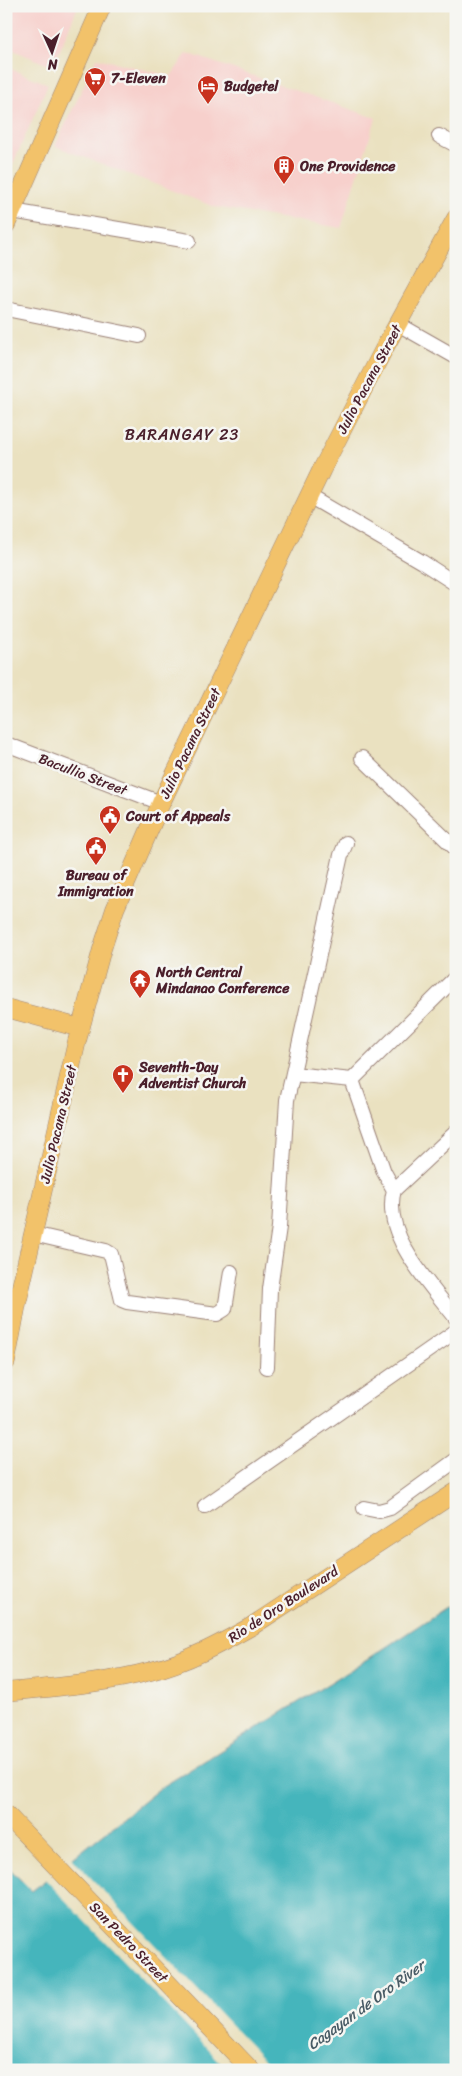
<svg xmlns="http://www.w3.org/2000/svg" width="462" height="2076" viewBox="0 0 462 2076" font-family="Sriracha,sans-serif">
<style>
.built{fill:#f7d0cc}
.water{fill:#45b5bc;stroke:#486a74}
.pier{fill:#eae1c0}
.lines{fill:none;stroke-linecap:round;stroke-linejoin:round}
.minor-casing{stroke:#9a8076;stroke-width:16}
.major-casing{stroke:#9a8076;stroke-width:19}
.minor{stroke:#fff;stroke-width:14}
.major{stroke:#f2c26a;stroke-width:18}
.labels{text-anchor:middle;stroke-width:5;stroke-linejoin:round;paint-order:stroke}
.poi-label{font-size:14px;font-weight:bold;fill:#4a1f2b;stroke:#f6f6f2;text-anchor:start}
.street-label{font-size:14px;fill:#4a1f2b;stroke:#f6f6f2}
.water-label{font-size:15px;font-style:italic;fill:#485b65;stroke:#f6f6f2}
.quarter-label{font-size:16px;letter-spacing:1px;fill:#4a1f2b;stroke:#f6f6f2}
</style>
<rect width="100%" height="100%" fill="#f6f6f2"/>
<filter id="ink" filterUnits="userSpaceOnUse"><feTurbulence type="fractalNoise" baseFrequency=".02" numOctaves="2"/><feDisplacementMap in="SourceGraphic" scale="10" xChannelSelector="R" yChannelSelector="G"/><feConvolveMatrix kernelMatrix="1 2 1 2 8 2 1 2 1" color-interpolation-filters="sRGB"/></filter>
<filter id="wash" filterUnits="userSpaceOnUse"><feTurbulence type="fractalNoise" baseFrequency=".0096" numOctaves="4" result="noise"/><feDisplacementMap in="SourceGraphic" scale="20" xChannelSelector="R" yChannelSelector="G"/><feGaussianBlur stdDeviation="1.12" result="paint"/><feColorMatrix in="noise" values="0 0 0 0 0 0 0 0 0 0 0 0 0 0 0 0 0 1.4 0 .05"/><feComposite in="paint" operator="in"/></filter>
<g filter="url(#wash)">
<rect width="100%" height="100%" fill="#eae1c0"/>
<path class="built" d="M 6,6 L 78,6 L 53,67 L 6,47 Z
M 187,53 L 376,118 L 341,228 L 215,207 L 55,146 L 97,58 L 171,76 Z
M 6,67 L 48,84 L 6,180 Z"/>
<path class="water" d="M 456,1601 L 456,2070 L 6,2070 L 6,1865 L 32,1891 L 159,1789 L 368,1659 Z"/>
<path class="pier" d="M 70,1856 L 274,2070 L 228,2070 L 44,1878 Z"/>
</g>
<g filter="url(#ink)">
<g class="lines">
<g class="minor-casing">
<path id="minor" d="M 439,136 L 456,145
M 12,211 L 189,241
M 6,309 L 139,336
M 398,324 L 456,357
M 309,496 L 422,562 L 456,584
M 6,744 L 161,803
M 362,758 L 456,849
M 293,1074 L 352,1080
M 352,1080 L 384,1172 L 394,1190 L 456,1132
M 352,1080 L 456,977
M 394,1190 C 381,1234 431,1286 456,1318
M 33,1234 L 106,1251 L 111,1254 L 122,1300 L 127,1302 L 217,1314 L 225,1309 L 231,1272
M 267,1367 L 270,1289 L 279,1227 L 287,1100 L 341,855 L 346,843
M 205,1506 L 456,1331
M 364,1508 L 379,1511 L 390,1508 L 456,1460"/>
</g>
<g class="major-casing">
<path id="major" d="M 6,225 L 102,6
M 6,1008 L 80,1028
M 6,1362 L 17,1304 L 77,1041 L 102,949 L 115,909 L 161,803 L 322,469 L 385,347 L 456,218
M 6,1692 C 55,1687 103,1684 151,1671 C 187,1662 220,1644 252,1626 L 456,1492
M 6,1814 L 251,2070"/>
</g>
<use href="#minor" class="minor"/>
<use href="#major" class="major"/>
</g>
</g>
<defs>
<g id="supermarket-pin" transform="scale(1.125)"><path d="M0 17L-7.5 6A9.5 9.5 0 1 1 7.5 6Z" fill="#c8321e" stroke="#f6f6f2"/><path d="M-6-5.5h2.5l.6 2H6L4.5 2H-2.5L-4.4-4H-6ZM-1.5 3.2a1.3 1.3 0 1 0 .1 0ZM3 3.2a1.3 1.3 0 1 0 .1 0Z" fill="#fff"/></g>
<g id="hotel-pin" transform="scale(1.125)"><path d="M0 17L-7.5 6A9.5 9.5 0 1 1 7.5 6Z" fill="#c8321e" stroke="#f6f6f2"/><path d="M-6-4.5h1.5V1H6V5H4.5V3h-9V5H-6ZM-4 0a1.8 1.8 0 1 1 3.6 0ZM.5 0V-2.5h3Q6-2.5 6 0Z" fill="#fff"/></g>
<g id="building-pin" transform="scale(1.125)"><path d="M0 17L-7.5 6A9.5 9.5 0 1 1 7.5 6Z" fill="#c8321e" stroke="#f6f6f2"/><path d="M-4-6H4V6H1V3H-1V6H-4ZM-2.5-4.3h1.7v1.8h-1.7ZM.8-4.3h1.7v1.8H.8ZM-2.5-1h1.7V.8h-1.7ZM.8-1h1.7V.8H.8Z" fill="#fff"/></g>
<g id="civic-pin" transform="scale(1.125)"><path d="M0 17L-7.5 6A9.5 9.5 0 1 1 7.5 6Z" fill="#c8321e" stroke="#f6f6f2"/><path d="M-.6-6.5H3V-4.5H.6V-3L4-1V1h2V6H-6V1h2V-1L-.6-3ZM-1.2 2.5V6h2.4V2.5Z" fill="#fff"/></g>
<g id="temple-pin" transform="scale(1.125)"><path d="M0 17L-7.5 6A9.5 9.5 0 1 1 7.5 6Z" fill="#c8321e" stroke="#f6f6f2"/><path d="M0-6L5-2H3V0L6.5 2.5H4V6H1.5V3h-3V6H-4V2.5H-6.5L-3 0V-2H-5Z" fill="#fff"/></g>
<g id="church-pin" transform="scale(1.125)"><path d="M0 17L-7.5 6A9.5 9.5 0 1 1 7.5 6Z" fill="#c8321e" stroke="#f6f6f2"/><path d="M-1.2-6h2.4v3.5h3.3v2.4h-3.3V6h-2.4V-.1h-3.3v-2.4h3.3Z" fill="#fff"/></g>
</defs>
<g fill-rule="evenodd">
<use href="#supermarket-pin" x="95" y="78"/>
<use href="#hotel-pin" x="208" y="86"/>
<use href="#building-pin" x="284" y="166"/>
<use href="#civic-pin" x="110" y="816"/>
<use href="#civic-pin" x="96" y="847"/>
<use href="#temple-pin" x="140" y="980"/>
<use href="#church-pin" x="123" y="1075"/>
</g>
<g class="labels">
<g class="poi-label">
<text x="111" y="83">7-Eleven</text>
<text x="224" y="91">Budgetel</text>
<text x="300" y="171">One Providence</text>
<text x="126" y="821">Court of Appeals</text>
<text x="96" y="880" text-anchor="middle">Bureau of<tspan x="96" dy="16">Immigration</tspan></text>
<text x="156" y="977">North Central<tspan x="156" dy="16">Mindanao Conference</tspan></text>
<text x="139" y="1072">Seventh-Day<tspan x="139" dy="16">Adventist Church</tspan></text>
</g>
<g class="street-label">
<text transform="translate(369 379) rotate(-62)" y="5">Julio Pacana Street</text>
<text transform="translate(190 743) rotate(-64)" y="5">Julio Pacana Street</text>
<text transform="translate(83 774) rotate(21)" y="5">Bacullio Street</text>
<text transform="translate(58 1124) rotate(-77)" y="5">Julio Pacana Street</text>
<text transform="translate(283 1604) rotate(-33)" y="5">Rio de Oro Boulevard</text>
<text transform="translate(129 1942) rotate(46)" y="5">San Pedro Street</text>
</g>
<g class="water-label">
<text transform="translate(366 2005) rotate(-36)" y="5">Cagayan de Oro River</text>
</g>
<g class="quarter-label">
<text x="182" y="440">BARANGAY 23</text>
</g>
</g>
<rect width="462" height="2076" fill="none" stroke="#f6f6f2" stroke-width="25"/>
<g transform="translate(52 52) rotate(177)" stroke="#f6f6f2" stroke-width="4" paint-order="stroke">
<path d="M0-4L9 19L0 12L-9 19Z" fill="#4a1f2b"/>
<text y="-8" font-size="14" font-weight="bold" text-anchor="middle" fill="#4a1f2b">N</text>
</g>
</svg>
